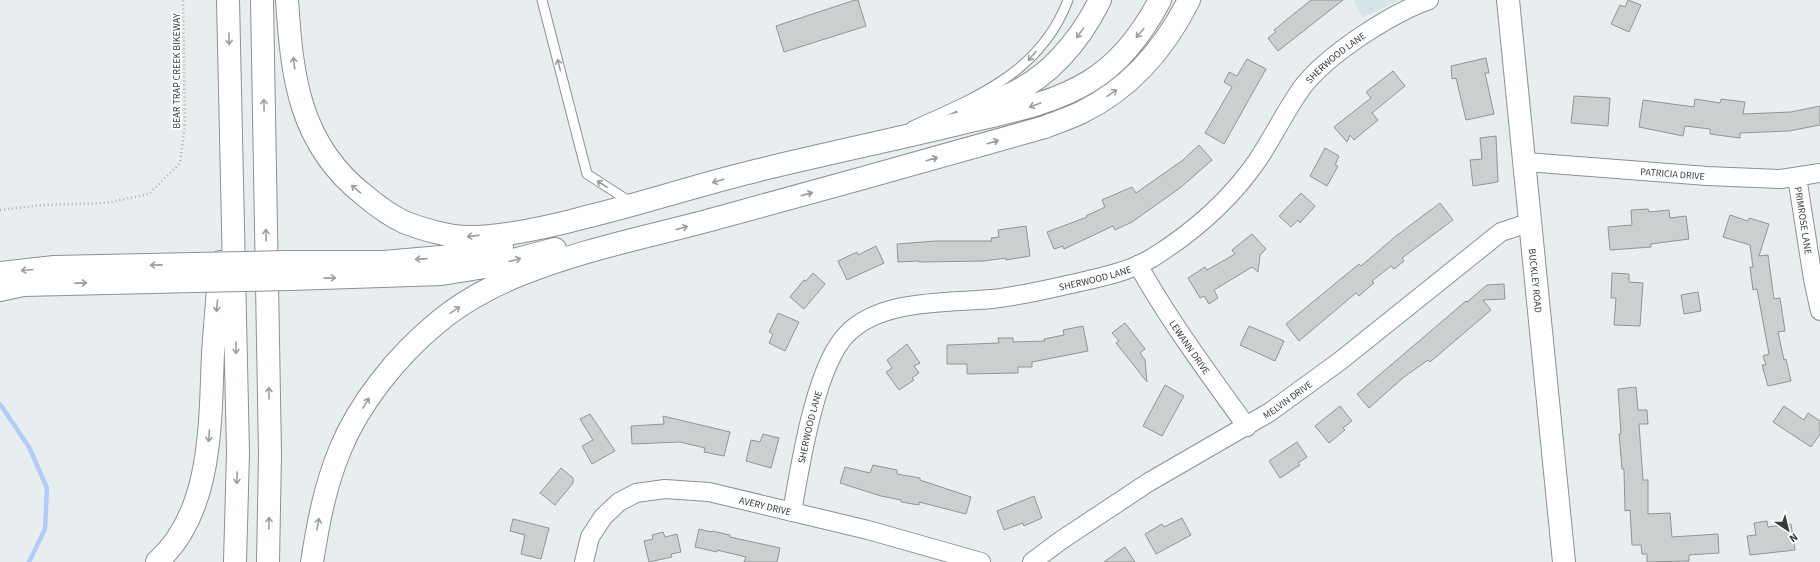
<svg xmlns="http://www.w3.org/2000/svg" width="1820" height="562" viewBox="0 0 1820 562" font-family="'Source Sans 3',sans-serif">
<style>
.built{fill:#d5e4e8}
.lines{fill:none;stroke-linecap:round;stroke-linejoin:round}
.stream{stroke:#b0ccfb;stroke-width:4.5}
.building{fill:#cad0d0;stroke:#909696}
.lane-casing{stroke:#8c9193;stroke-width:11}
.street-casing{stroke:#8c9193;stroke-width:20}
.secondary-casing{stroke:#8c9193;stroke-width:24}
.highway-casing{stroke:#8c9193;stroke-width:24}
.path{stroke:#adb2b3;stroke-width:2.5;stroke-dasharray:1 3;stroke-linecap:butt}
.lane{stroke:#fff;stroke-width:9}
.street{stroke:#fff;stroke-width:18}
.secondary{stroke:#fff;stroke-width:22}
.highway{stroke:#fff;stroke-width:22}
.highway-bridge-casing{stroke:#8c9193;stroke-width:24;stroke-linecap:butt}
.highway-bridge{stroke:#fff;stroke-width:22}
.oneway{stroke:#9c9d9e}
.labels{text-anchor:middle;stroke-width:4;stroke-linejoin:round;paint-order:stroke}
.street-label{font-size:10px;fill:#393b3c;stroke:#fff}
</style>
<rect width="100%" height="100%" fill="#e8eeef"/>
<path class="built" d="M 1353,0 L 1400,0 L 1363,17 Z"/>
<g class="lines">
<path class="stream" d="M 0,404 L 29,447 L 47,488 L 45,529 L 29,562"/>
</g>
<path class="building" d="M 855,0 L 858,0 L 866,26 L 784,52 L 776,26 Z
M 1311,0 L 1343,0 L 1278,51 L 1268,38 L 1276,32 L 1274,30 Z
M 1628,0 L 1641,5 L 1629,32 L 1611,24 L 1620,5 L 1625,7 Z
M 1486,58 L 1489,73 L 1485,73 L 1494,114 L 1466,120 L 1456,78 L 1452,79 L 1451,66 Z
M 1247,59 L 1266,69 L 1224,144 L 1205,133 L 1232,87 L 1224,82 L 1229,72 L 1237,76 Z
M 1393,71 L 1405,86 L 1372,113 L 1378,120 L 1354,140 L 1350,135 L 1347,142 L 1334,127 L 1371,98 L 1366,92 Z
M 1574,96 L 1610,98 L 1608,126 L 1571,123 Z
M 1695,99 L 1720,103 L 1721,99 L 1745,102 L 1743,114 L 1791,112 L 1820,106 L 1820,125 L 1789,131 L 1740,133 L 1740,138 L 1710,134 L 1710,129 L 1685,126 L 1683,136 L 1639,127 L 1643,100 L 1694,107 Z
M 1496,136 L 1498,182 L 1473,186 L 1470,160 L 1482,159 L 1480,138 Z
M 1199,145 L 1212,160 L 1180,188 L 1132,222 L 1115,230 L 1113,226 L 1064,249 L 1063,246 L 1054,249 L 1047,232 L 1087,217 L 1086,216 L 1105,207 L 1102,200 L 1132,187 L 1136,193 L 1183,160 Z
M 1325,148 L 1339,156 L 1335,165 L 1338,166 L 1327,186 L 1310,176 Z
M 1301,193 L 1315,206 L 1300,223 L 1298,220 L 1291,227 L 1279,216 Z
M 1440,203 L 1453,220 L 1402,258 L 1404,261 L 1394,269 L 1391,266 L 1372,281 L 1374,283 L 1359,296 L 1356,293 L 1299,341 L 1286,324 L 1359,264 L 1361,266 L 1396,236 Z
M 1648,209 L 1649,212 L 1669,210 L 1670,218 L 1686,216 L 1689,239 L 1651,244 L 1651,247 L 1610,250 L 1608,227 L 1632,225 L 1631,210 Z
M 1730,215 L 1748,221 L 1749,218 L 1769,224 L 1759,256 L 1768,255 L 1774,299 L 1780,298 L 1785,331 L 1778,332 L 1784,360 L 1786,359 L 1791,381 L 1768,386 L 1762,365 L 1766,365 L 1763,356 L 1769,354 L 1757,289 L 1753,290 L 1750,267 L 1753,267 L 1750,245 L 1723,237 Z
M 1026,226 L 1030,256 L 1006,260 L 1006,258 L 984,261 L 919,262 L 919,261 L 898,262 L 897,244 L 935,241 L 992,241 L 991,238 L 999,237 L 998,230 Z
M 1252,234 L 1266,249 L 1260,255 L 1258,272 L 1252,267 L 1214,290 L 1218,298 L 1209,304 L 1204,296 L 1200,298 L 1188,278 L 1205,267 L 1207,270 L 1235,254 L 1232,250 Z
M 876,246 L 884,263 L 847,280 L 838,261 L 857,252 L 858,255 Z
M 813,273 L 825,284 L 804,309 L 790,297 L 804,280 L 806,281 Z
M 1612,273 L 1629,274 L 1629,282 L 1643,283 L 1640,326 L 1614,325 L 1616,298 L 1611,298 Z
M 1504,284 L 1505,299 L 1483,300 L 1491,310 L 1430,362 L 1428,360 L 1404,377 L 1369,408 L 1357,394 L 1466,301 L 1467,302 L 1487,285 Z
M 1698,292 L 1701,311 L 1684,314 L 1681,295 Z
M 778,313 L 799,322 L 785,351 L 769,343 L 773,334 L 769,332 Z
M 1125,323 L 1145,349 L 1140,353 L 1145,360 L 1147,382 L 1116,343 L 1119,341 L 1112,333 Z
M 1083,326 L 1088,351 L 1032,362 L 1032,367 L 1018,367 L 1018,373 L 967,374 L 967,364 L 947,364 L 947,345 L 999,343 L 998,338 L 1013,338 L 1013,342 L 1045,341 L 1044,339 L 1064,335 L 1063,330 Z
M 1249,326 L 1284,341 L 1275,361 L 1240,345 Z
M 907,344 L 920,363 L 914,366 L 919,373 L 912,378 L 914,380 L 899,390 L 886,372 L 892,368 L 887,360 Z
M 1165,385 L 1184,396 L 1162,436 L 1143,426 Z
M 1636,387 L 1638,410 L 1647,410 L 1648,424 L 1639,424 L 1643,480 L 1648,480 L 1648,514 L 1670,513 L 1672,537 L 1718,534 L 1719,553 L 1689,555 L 1689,561 L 1647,562 L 1647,554 L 1642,554 L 1641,545 L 1632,545 L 1630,510 L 1625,511 L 1624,469 L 1622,469 L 1619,434 L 1621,434 L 1618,389 Z
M 1340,406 L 1352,421 L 1343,428 L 1345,430 L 1329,443 L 1315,426 Z
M 1784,406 L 1804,420 L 1808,413 L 1820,421 L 1820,434 L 1811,447 L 1773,422 Z
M 590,414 L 615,451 L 592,464 L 582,446 L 593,440 L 580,419 Z
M 663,416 L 730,432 L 724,456 L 704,452 L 705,448 L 680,442 L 632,444 L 631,426 L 664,424 Z
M 763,434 L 779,438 L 771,468 L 746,461 L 751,440 L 760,442 Z
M 1297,442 L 1307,457 L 1298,463 L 1300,465 L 1280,478 L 1269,461 Z
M 873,465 L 897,470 L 897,474 L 920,478 L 920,480 L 971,497 L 966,514 L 919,502 L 919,505 L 901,502 L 901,500 L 881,496 L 840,483 L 845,467 L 870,473 Z
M 561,468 L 573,478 L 573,483 L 555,505 L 540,493 Z
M 1034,496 L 1042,518 L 1024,526 L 1023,523 L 1004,530 L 997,511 Z
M 1182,518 L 1191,535 L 1156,554 L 1145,534 L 1162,524 L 1164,527 Z
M 513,519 L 549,528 L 541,559 L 521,554 L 525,535 L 510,531 Z
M 1767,521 L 1768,527 L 1791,524 L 1795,550 L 1750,555 L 1747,536 L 1756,535 L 1754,523 Z
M 699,529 L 711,532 L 712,531 L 730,535 L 730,537 L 780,548 L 777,562 L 744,562 L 746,557 L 717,550 L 717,552 L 695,547 Z
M 663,532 L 665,537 L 677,534 L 681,552 L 671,554 L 672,557 L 649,562 L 644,541 L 653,539 L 652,535 Z
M 1125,547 L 1135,562 L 1104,562 L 1115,554 Z"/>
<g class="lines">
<g class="lane-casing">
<path id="lane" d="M 542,0 L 587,174 L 632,203
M 912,126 C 977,97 1041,72 1068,0"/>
</g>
<g class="street-casing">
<g id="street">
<path id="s1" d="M 1526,162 L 1707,176 L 1781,179 L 1820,173"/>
<path id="s2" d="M 1797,177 L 1813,279 L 1820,311"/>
<path id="s3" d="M 1138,265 C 1170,322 1209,374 1247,427"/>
<path id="s4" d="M 792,512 C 800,467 815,366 847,334 C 881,299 946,303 992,299 C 1020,296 1048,289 1076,283 C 1102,277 1128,272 1152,258 C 1192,233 1230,200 1257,161 C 1274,136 1286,109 1304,85 C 1330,53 1390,14 1429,0"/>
<path id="s5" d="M 584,562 L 590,537 L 603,517 L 619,502 L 636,493 L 665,489 L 709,492 L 868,530 L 981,562"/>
<path id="s6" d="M 1032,562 L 1060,541 L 1149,482 L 1270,412 L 1340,361 L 1501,232 L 1531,222"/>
</g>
</g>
<g class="secondary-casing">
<g id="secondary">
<path id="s7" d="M 1508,0 L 1564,562"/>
</g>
</g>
<g class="highway-casing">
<path id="highway" d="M 228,0 L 238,453 L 235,562
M 262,0 L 270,454 L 268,562
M 287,0 C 292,77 299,144 364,195 C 377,206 389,215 404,222 C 421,229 450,237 468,237 C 506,237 549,227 586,217 C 644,203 701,184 759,170 C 828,153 897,139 966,122 C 1008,112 1053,104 1090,81 C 1121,62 1143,32 1160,0
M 968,109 C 980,105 992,101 1004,97 C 1047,80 1080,41 1100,0
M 286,262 L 384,262 L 452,256 L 502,246
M 0,273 L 54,267 L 195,264
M 291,279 L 442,274 L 491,266 L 555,249
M 0,290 L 23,285 L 194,281
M 157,562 C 213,512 210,422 213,353 C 215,323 218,293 220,262
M 312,562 C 318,524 325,486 340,450 C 359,403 398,355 437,323 C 458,305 487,289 512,278 C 580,249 654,236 725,216 C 832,187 938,157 1045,127 C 1057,122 1070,118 1082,112 C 1131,88 1165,48 1189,0"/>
</g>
<path class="path" d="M 0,210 L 43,205 L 106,203 L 149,194 L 180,163 L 185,124 L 183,0"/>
<use href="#lane" class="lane"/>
<use href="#street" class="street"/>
<use href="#secondary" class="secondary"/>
<use href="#highway" class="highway"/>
<g class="highway-bridge-casing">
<path id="highway-bridge" d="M 195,264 L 286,262
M 194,281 L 291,279"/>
</g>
<use href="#highway-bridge" class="highway-bridge"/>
</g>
<defs><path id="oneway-shaft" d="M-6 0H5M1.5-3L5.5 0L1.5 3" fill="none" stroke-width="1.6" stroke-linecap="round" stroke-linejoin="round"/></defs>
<g class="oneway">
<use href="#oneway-shaft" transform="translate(1080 33) rotate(126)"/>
<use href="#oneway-shaft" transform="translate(1140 33) rotate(130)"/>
<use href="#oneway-shaft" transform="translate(229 39) rotate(89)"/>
<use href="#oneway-shaft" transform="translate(1032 56) rotate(131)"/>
<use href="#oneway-shaft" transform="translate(294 63) rotate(-98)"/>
<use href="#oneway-shaft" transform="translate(559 65) rotate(-104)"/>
<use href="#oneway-shaft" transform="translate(1112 93) rotate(-34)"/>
<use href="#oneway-shaft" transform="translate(264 105) rotate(-91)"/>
<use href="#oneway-shaft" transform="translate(1035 105) rotate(160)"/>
<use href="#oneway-shaft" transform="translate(993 142) rotate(-16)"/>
<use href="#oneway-shaft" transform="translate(932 159) rotate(-16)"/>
<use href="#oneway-shaft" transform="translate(718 181) rotate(164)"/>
<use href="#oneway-shaft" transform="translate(602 184) rotate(-147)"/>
<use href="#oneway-shaft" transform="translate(356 189) rotate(-140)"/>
<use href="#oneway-shaft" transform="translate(807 194) rotate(-16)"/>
<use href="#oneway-shaft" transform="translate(682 228) rotate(-15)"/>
<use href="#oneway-shaft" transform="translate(266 235) rotate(-91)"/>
<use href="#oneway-shaft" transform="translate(473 236) rotate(174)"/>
<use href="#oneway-shaft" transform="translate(421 259) rotate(176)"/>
<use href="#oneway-shaft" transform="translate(515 260) rotate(-15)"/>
<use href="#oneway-shaft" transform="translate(156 265) rotate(179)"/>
<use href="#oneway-shaft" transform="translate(27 270) rotate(175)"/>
<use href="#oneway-shaft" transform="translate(330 278) rotate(-1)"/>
<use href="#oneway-shaft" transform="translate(81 283) rotate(-1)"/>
<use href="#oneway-shaft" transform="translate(217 306) rotate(95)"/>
<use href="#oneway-shaft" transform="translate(455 310) rotate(-34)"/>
<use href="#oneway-shaft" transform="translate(236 348) rotate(89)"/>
<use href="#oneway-shaft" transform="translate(269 393) rotate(-91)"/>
<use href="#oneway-shaft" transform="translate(366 403) rotate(-58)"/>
<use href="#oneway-shaft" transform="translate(209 436) rotate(94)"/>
<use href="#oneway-shaft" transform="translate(237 478) rotate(91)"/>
<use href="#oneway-shaft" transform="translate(269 523) rotate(-89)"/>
<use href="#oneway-shaft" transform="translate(318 524) rotate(-80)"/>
</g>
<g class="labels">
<g class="street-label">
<text dy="4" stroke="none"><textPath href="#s4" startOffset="782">SHERWOOD LANE</textPath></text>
<text transform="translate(176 71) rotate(-90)" y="4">BEAR TRAP CREEK BIKEWAY</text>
<text dy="4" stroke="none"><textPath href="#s1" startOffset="147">PATRICIA DRIVE</textPath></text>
<text dy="4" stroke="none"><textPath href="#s2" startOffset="44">PRIMROSE LANE</textPath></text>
<text dy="4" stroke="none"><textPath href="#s4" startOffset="446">SHERWOOD LANE</textPath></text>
<text dy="4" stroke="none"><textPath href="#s7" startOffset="282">BUCKLEY ROAD</textPath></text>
<text dy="4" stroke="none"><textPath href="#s3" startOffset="97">LEWANN DRIVE</textPath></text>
<text dy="4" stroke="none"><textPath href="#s6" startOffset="303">MELVIN DRIVE</textPath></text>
<text dy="4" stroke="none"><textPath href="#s4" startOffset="87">SHERWOOD LANE</textPath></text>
<text dy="4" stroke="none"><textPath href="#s5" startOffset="222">AVERY DRIVE</textPath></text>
</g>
</g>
<g transform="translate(1788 530) rotate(145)" stroke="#ffffff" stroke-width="3" paint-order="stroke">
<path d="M0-3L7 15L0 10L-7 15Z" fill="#393b3c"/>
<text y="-6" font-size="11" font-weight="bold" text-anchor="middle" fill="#393b3c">N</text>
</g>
</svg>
